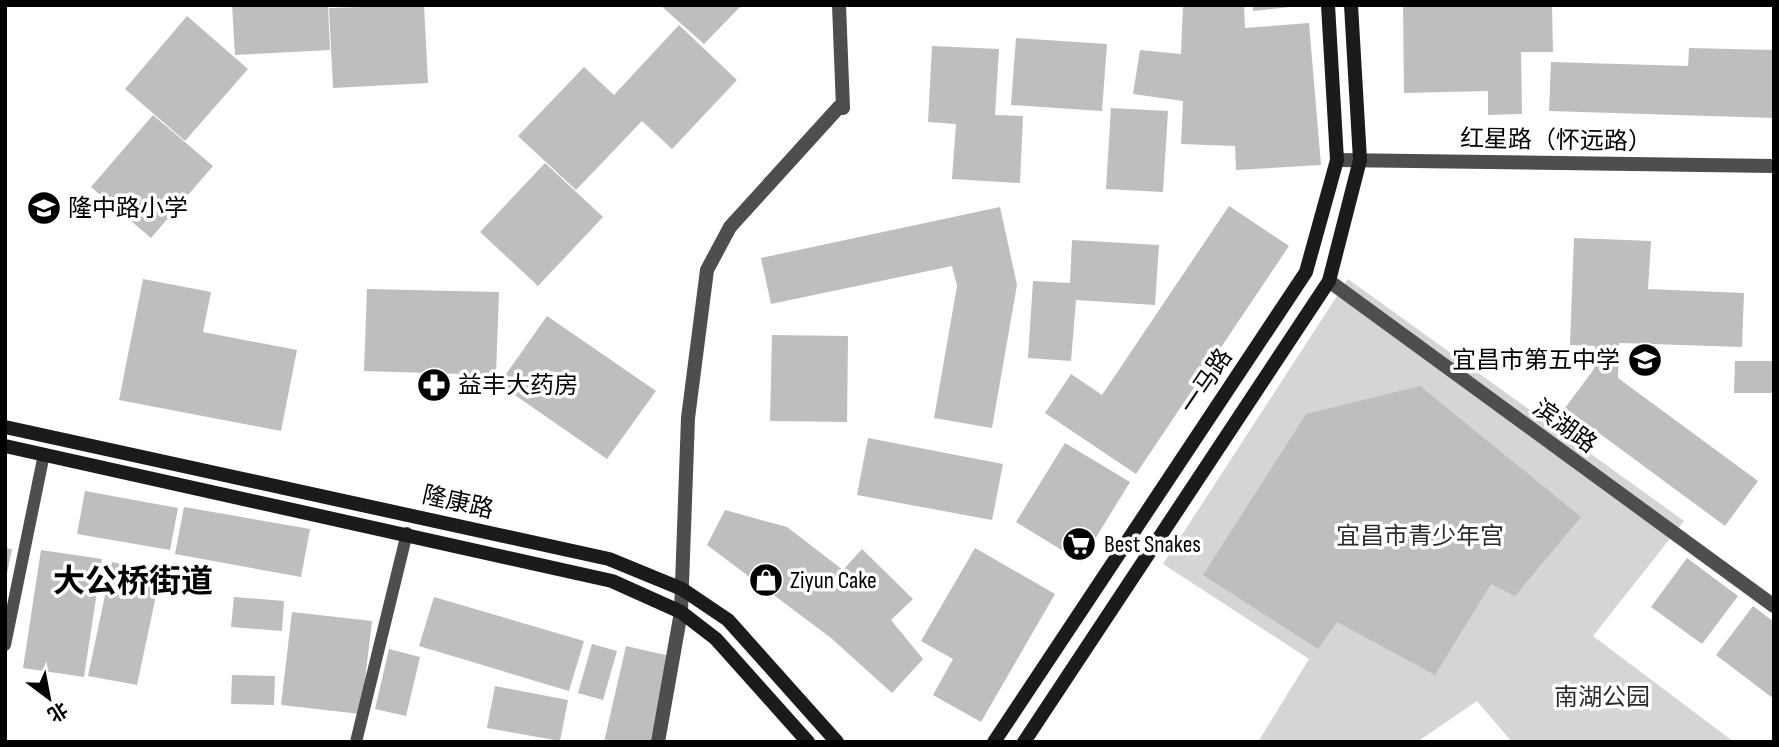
<svg xmlns="http://www.w3.org/2000/svg" width="1779" height="747" viewBox="0 0 1779 747" font-family="'Sofia Sans Condensed','Noto Sans SC',sans-serif">
<style>
.green{fill:#d5d5d5}
.building{fill:#bebebe}
.lines{fill:none;stroke-linecap:round;stroke-linejoin:round}
.service{stroke:#4e4e4e;stroke-width:12}
.minor{stroke:#4e4e4e;stroke-width:14}
.tertiary{stroke:#4e4e4e;stroke-width:14}
.secondary{stroke:#1b1b1b;stroke-width:14}
.labels{text-anchor:middle;stroke-width:7;stroke-linejoin:round;paint-order:stroke}
.street-label{font-size:24px;fill:#000;stroke:#fff}
.poi-label{font-size:24px;fill:#000;stroke:#fff;text-anchor:start}
.park-label{font-size:24px;fill:#2c2c2c;stroke:#fff}
.district-label{font-size:32px;font-weight:bold;fill:#000;stroke:#fff}
</style>
<rect width="100%" height="100%" fill="#fff"/>
<path class="green" d="M 1348,279 L 1684,521 L 1593,636 L 1734,742 L 1512,742 L 1477,701 L 1417,742 L 1258,742 L 1309,659 L 1163,564 Z"/>
<path class="building" d="M 232,5 L 328,5 L 330,50 L 235,55 Z
M 424,5 L 428,83 L 333,88 L 329,8 Z
M 660,5 L 742,5 L 704,44 Z
M 1183,5 L 1244,5 L 1245,28 L 1309,23 L 1321,165 L 1236,170 L 1235,146 L 1181,144 L 1183,101 L 1133,94 L 1140,50 L 1181,54 Z
M 1253,5 L 1290,5 L 1290,7 L 1253,11 Z
M 1403,5 L 1552,5 L 1553,52 L 1521,52 L 1522,114 L 1488,115 L 1488,91 L 1404,93 Z
M 187,16 L 248,69 L 185,141 L 125,89 Z
M 679,25 L 737,80 L 672,149 L 642,121 L 576,190 L 518,136 L 584,67 L 614,95 Z
M 1016,38 L 1107,44 L 1102,111 L 1011,105 Z
M 932,46 L 999,49 L 995,115 L 1023,116 L 1020,183 L 952,179 L 956,124 L 928,122 Z
M 1689,48 L 1774,50 L 1774,118 L 1549,111 L 1551,62 L 1688,66 Z
M 1111,108 L 1168,111 L 1163,192 L 1106,189 Z
M 153,115 L 213,166 L 151,238 L 91,187 Z
M 545,163 L 603,217 L 538,286 L 480,232 Z
M 1229,206 L 1289,246 L 1136,474 L 1045,413 L 1071,374 L 1102,395 Z
M 1000,207 L 1017,285 L 992,428 L 934,418 L 957,286 L 952,266 L 771,304 L 761,258 Z
M 1574,238 L 1651,241 L 1648,289 L 1744,293 L 1742,347 L 1619,343 L 1618,378 L 1758,481 L 1725,526 L 1565,408 L 1594,369 L 1595,346 L 1570,345 Z
M 1072,240 L 1159,245 L 1155,305 L 1076,300 L 1071,361 L 1028,358 L 1033,281 L 1070,283 Z
M 143,279 L 211,292 L 203,332 L 297,350 L 281,431 L 119,400 Z
M 367,289 L 499,292 L 496,375 L 364,371 Z
M 547,316 L 656,391 L 607,459 L 499,384 Z
M 772,335 L 848,336 L 847,422 L 770,421 Z
M 1735,361 L 1774,361 L 1774,393 L 1734,393 Z
M 1420,386 L 1581,517 L 1515,596 L 1491,584 L 1435,675 L 1337,622 L 1318,649 L 1203,575 L 1306,414 Z
M 868,438 L 1003,464 L 992,520 L 857,495 Z
M 1065,443 L 1130,482 L 1081,562 L 1016,522 Z
M 85,491 L 178,508 L 170,550 L 77,534 Z
M 184,507 L 310,529 L 301,577 L 175,554 Z
M 725,510 L 787,527 L 843,570 L 862,549 L 913,599 L 891,620 L 923,659 L 892,693 L 831,638 L 707,545 Z
M 5,548 L 12,549 L 6,578 L 5,578 Z
M 975,548 L 1055,594 L 981,722 L 933,695 L 953,659 L 921,641 Z
M 41,550 L 102,559 L 84,677 L 23,668 Z
M 1687,558 L 1738,596 L 1702,644 L 1651,607 Z
M 112,562 L 161,572 L 137,685 L 88,676 Z
M 234,597 L 284,601 L 282,631 L 231,627 Z
M 434,597 L 584,641 L 569,691 L 419,646 Z
M 1753,606 L 1774,622 L 1774,699 L 1716,655 Z
M 292,612 L 372,621 L 361,714 L 281,705 Z
M 592,644 L 617,651 L 603,700 L 578,693 Z
M 626,646 L 670,656 L 651,742 L 604,742 Z
M 389,649 L 420,657 L 406,716 L 375,709 Z
M 232,675 L 275,676 L 274,705 L 231,704 Z
M 495,686 L 568,700 L 560,741 L 487,728 Z"/>
<g class="lines">
<path class="service" d="M 5,645 L 44,454
M 356,742 L 407,533"/>
<path class="minor" d="M 1329,281 L 1774,606
M 658,742 L 681,612 L 688,418 L 707,270 L 730,227 L 839,107 L 843,108 L 839,5"/>
<path class="tertiary" d="M 1337,160 L 1774,166"/>
<path class="secondary" d="M 5,427 L 609,559 L 682,589 L 728,620 L 837,742
M 5,446 L 612,581 L 681,612 L 716,639 L 808,742
M 994,742 L 1306,272 L 1337,160 L 1328,5
M 1024,742 L 1329,281 L 1360,160 L 1351,5"/>
</g>
<defs>
<g id="school-disc" transform="scale(1.75)"><circle r="9.5" fill="#000" stroke="#fff"/><path d="M0-5L7-2L0 1L-7-2ZM-4 1L0 2.5L4 1V4Q0 6-4 4Z" fill="#fff"/></g>
<g id="pharmacy-disc" transform="scale(1.75)"><circle r="9.5" fill="#000" stroke="#fff"/><path d="M-2-6h4v4h4v4h-4v4h-4v-4h-4v-4h4Z" fill="#fff"/></g>
<g id="supermarket-disc" transform="scale(1.75)"><circle r="9.5" fill="#000" stroke="#fff"/><path d="M-6-5.5h2.5l.6 2H6L4.5 2H-2.5L-4.4-4H-6ZM-1.5 3.2a1.3 1.3 0 1 0 .1 0ZM3 3.2a1.3 1.3 0 1 0 .1 0Z" fill="#fff"/></g>
<g id="shop-disc" transform="scale(1.75)"><circle r="9.5" fill="#000" stroke="#fff"/><path d="M-5-2.5h2.3a2.7 3.5 0 0 1 5.4 0H5L5.5 6h-11ZM-1.5-2.5h3a1.5 2.3 0 0 0-3 0Z" fill="#fff"/></g>
</defs>
<g fill-rule="evenodd">
<use href="#school-disc" x="44" y="208"/>
<use href="#school-disc" x="1645" y="360"/>
<use href="#pharmacy-disc" x="434" y="385"/>
<use href="#supermarket-disc" x="1079" y="544"/>
<use href="#shop-disc" x="766" y="580"/>
</g>
<g class="labels">
<g class="street-label">
<text transform="translate(1556 140) rotate(1)" y="8">红星路（怀远路）</text>
<text transform="translate(1206 381) rotate(-56)" y="8">一马路</text>
<text transform="translate(1565 426) rotate(36)" y="8">滨湖路</text>
<text transform="translate(458 502) rotate(13)" y="8">隆康路</text>
</g>
<g class="poi-label">
<text x="68" y="216">隆中路小学</text>
<text x="1620" y="368" text-anchor="end">宜昌市第五中学</text>
<text x="458" y="393">益丰大药房</text>
<text x="1104" y="552">Best Snakes</text>
<text x="790" y="588">Ziyun Cake</text>
</g>
<g class="park-label">
<text x="1420" y="544">宜昌市青少年宫</text>
<text x="1602" y="705">南湖公园</text>
</g>
<g class="district-label">
<text x="133" y="592">大公桥街道</text>
</g>
</g>
<rect width="1779" height="747" fill="none" stroke="#000000" stroke-width="14"/>
<g transform="translate(49 698) rotate(148)" stroke="#ffffff" stroke-width="5" paint-order="stroke">
<path d="M0-5L12 26L0 18L-12 26Z" fill="#000000"/>
<text y="-10" font-size="19" font-weight="bold" text-anchor="middle" fill="#000000">北</text>
</g>
</svg>
